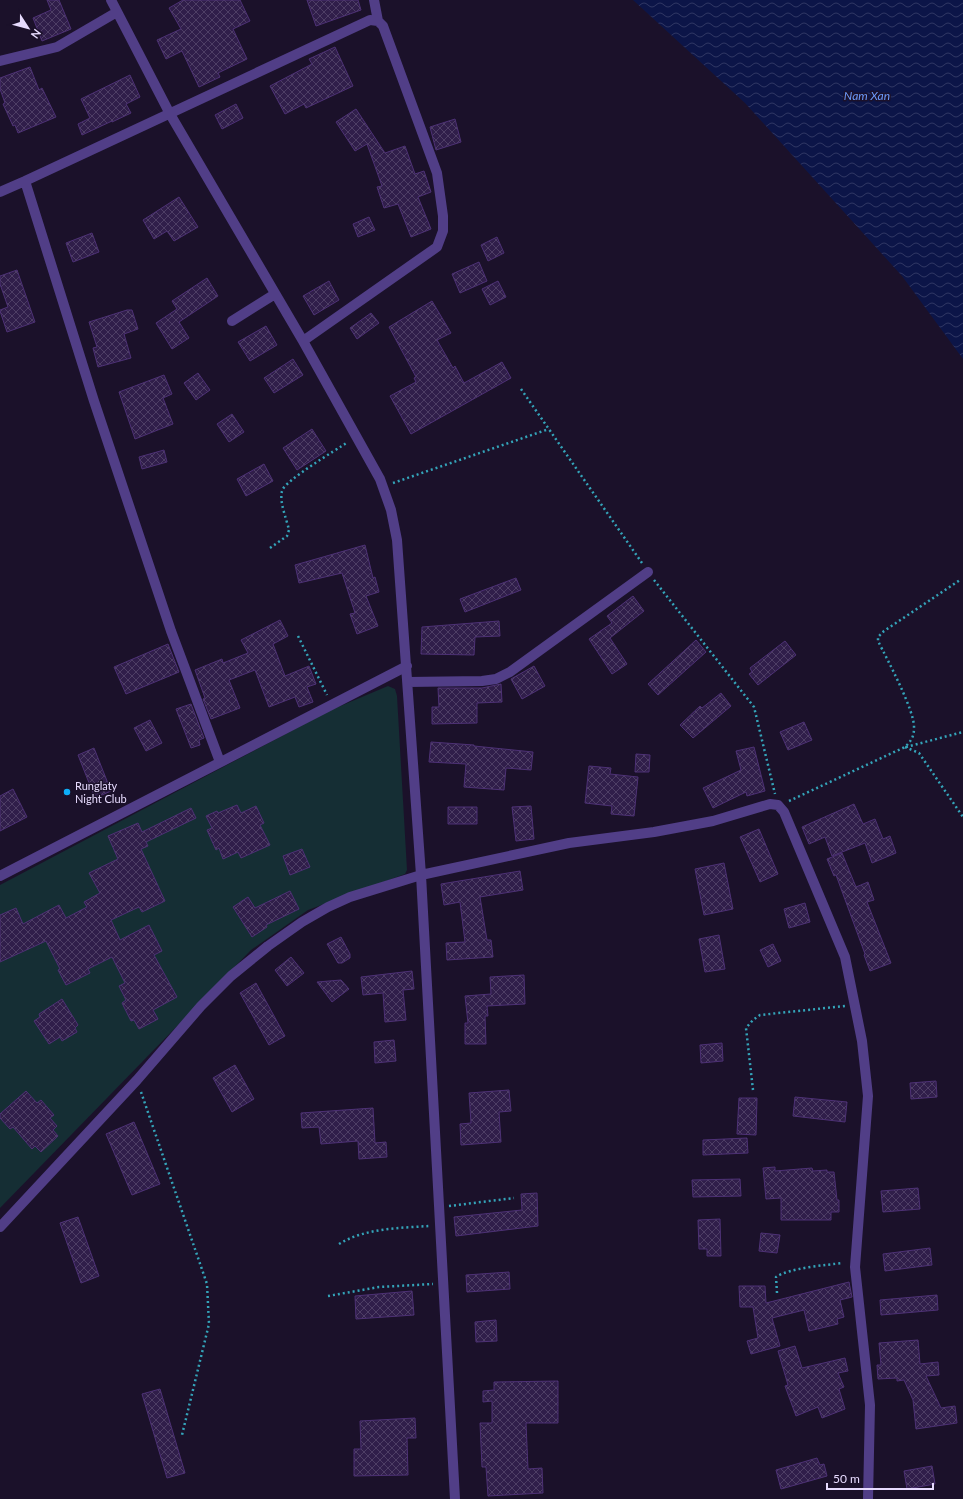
<svg xmlns="http://www.w3.org/2000/svg" width="963" height="1499" viewBox="0 0 963 1499" font-family="Lato,sans-serif">
<style>
.grass{fill:#152e34}
.water{fill:url(#water-waves)}
.building{fill:url(#building-cross-hatch);stroke:#4d3175}
.lines{fill:none;stroke-linecap:round;stroke-linejoin:round}
.path{stroke:#34a4b9;stroke-width:2.5;stroke-dasharray:2 3;stroke-linecap:butt}
.minor{stroke:#513e87;stroke-width:10}
.poi-dot{fill:#0daef8;stroke:#1b112a;stroke-width:1.5}
.labels{text-anchor:middle;stroke-width:3;stroke-linejoin:round;paint-order:stroke}
.poi-label{font-size:11px;fill:#e7dbfe;stroke:#1b112a;text-anchor:start}
.water-label{font-size:12px;font-style:italic;fill:#6c9afb;stroke:#1b112a}
</style>
<defs>
<pattern id="water-waves" width="16" height="10" patternUnits="userSpaceOnUse"><rect width="16" height="10" fill="#0c1548"/><path d="M0 5q4-4 8 0t8 0" fill="none" stroke="#2f3663"/></pattern>
<pattern id="building-cross-hatch" width="8" height="8" patternUnits="userSpaceOnUse"><rect width="8" height="8" fill="#301e4a"/><path d="M0 0l8 8M0 8l8-8" fill="none" stroke="#4e3e65"/></pattern>
</defs>
<rect width="100%" height="100%" fill="#1b112a"/>
<path class="grass" d="M 388,686 L 395,689 L 397,696 L 407,870 L 405,874 L 308,910 L 251,950 L 0,1208 L 0,885 L 331,710 Z"/>
<path class="water" d="M 633,0 L 963,0 L 963,359 L 902,276 L 745,103 Z"/>
<path class="building" d="M 47,0 L 59,0 L 71,29 L 42,41 L 33,18 L 51,10 Z
M 183,0 L 240,0 L 250,21 L 233,29 L 247,59 L 218,73 L 220,77 L 199,87 L 182,51 L 166,59 L 157,40 L 181,29 L 169,8 Z
M 307,0 L 358,0 L 361,10 L 316,26 Z
M 335,47 L 353,86 L 306,108 L 304,104 L 285,114 L 270,86 L 312,64 L 309,59 Z
M 30,67 L 39,90 L 42,88 L 56,117 L 18,133 L 15,125 L 13,126 L 3,104 L 5,103 L 0,89 L 0,78 Z
M 130,75 L 140,97 L 126,104 L 131,113 L 112,122 L 112,121 L 82,135 L 78,124 L 90,118 L 81,99 Z
M 236,104 L 243,118 L 222,129 L 215,115 Z
M 356,109 L 385,153 L 405,146 L 415,174 L 424,171 L 431,192 L 418,197 L 431,229 L 411,237 L 398,204 L 384,208 L 377,187 L 382,186 L 367,144 L 355,151 L 336,122 Z
M 455,119 L 461,142 L 436,150 L 430,127 Z
M 179,197 L 198,227 L 174,241 L 167,231 L 154,239 L 143,220 Z
M 369,217 L 375,230 L 358,237 L 353,224 Z
M 92,233 L 99,252 L 73,262 L 66,243 Z
M 497,237 L 504,253 L 488,261 L 481,245 Z
M 479,262 L 487,281 L 460,293 L 452,274 Z
M 17,270 L 35,322 L 7,332 L 0,311 L 0,310 L 8,307 L 0,284 L 0,276 Z
M 207,278 L 218,296 L 179,322 L 189,338 L 172,349 L 156,323 L 177,309 L 172,301 Z
M 329,281 L 339,300 L 314,315 L 303,296 Z
M 498,281 L 506,297 L 490,305 L 482,289 Z
M 432,301 L 451,333 L 437,340 L 453,368 L 455,366 L 464,383 L 502,362 L 511,378 L 411,434 L 390,396 L 416,382 L 414,378 L 416,377 L 389,327 Z
M 127,310 L 132,310 L 138,329 L 124,334 L 131,358 L 98,367 L 93,348 L 97,347 L 89,322 Z
M 371,313 L 379,323 L 357,339 L 350,328 Z
M 266,326 L 277,345 L 250,361 L 238,342 Z
M 293,359 L 303,375 L 274,393 L 264,378 Z
M 198,373 L 210,390 L 196,400 L 184,383 Z
M 164,375 L 172,394 L 163,398 L 173,424 L 135,439 L 119,392 Z
M 232,414 L 244,432 L 229,442 L 217,424 Z
M 312,429 L 326,451 L 297,470 L 283,448 Z
M 164,450 L 167,462 L 142,469 L 139,457 Z
M 264,464 L 273,481 L 246,496 L 237,479 Z
M 365,545 L 373,578 L 375,577 L 379,592 L 366,596 L 378,626 L 357,634 L 350,614 L 355,613 L 342,573 L 299,583 L 295,565 Z
M 516,578 L 521,590 L 465,612 L 460,599 Z
M 633,596 L 644,611 L 610,638 L 627,664 L 612,674 L 589,639 L 612,623 L 607,616 Z
M 280,620 L 288,636 L 273,644 L 285,676 L 309,666 L 316,684 L 307,687 L 313,702 L 299,707 L 295,697 L 269,707 L 255,670 L 229,680 L 240,708 L 211,719 L 203,699 L 205,698 L 195,670 L 222,659 L 223,663 L 248,653 L 241,640 Z
M 499,621 L 500,636 L 475,637 L 474,655 L 421,654 L 422,627 Z
M 696,640 L 706,652 L 658,695 L 648,684 Z
M 785,641 L 796,655 L 758,685 L 749,674 L 752,672 L 750,668 Z
M 168,644 L 179,672 L 126,694 L 114,667 Z
M 534,666 L 545,686 L 522,699 L 511,679 Z
M 501,684 L 502,702 L 477,703 L 477,723 L 432,724 L 432,707 L 439,707 L 438,688 L 482,688 Z
M 721,693 L 731,706 L 693,738 L 680,725 L 700,706 L 702,708 Z
M 191,704 L 204,738 L 199,740 L 200,745 L 191,748 L 176,709 Z
M 150,720 L 162,743 L 146,751 L 134,728 Z
M 804,722 L 812,740 L 788,750 L 780,732 Z
M 431,742 L 474,745 L 474,746 L 533,752 L 531,770 L 506,768 L 504,790 L 464,787 L 466,764 L 429,762 Z
M 754,747 L 765,791 L 747,796 L 746,792 L 713,808 L 703,788 L 741,770 L 736,751 Z
M 94,748 L 111,791 L 95,798 L 78,755 Z
M 636,754 L 650,755 L 649,772 L 635,772 Z
M 589,766 L 611,768 L 610,774 L 638,777 L 634,816 L 611,814 L 612,806 L 585,803 Z
M 13,789 L 27,817 L 0,831 L 0,796 Z
M 854,804 L 863,824 L 875,819 L 883,839 L 890,836 L 896,853 L 872,863 L 865,843 L 832,856 L 825,837 L 809,844 L 802,827 Z
M 237,805 L 241,813 L 256,806 L 264,823 L 260,825 L 270,845 L 241,858 L 238,852 L 223,859 L 219,848 L 216,850 L 207,830 L 212,828 L 206,816 L 217,811 L 218,813 Z
M 531,806 L 534,839 L 516,841 L 512,807 Z
M 448,807 L 477,807 L 477,824 L 448,824 Z
M 191,808 L 196,818 L 146,842 L 148,846 L 141,849 L 165,901 L 142,912 L 139,907 L 111,920 L 120,940 L 149,925 L 162,951 L 154,955 L 177,997 L 153,1010 L 158,1019 L 139,1029 L 134,1020 L 131,1021 L 122,1003 L 126,1000 L 119,986 L 125,983 L 112,957 L 88,969 L 90,973 L 66,985 L 58,970 L 60,969 L 46,941 L 0,962 L 0,915 L 16,908 L 23,924 L 59,905 L 66,918 L 87,907 L 84,902 L 100,893 L 89,873 L 118,859 L 108,836 L 138,823 L 142,832 Z
M 759,829 L 778,874 L 760,882 L 740,837 Z
M 302,849 L 310,867 L 290,875 L 283,856 Z
M 842,853 L 856,887 L 868,882 L 874,900 L 867,902 L 891,963 L 870,971 L 864,955 L 865,954 L 836,875 L 834,876 L 827,859 Z
M 724,863 L 733,909 L 704,915 L 695,869 Z
M 520,871 L 523,890 L 480,897 L 487,940 L 491,940 L 493,957 L 447,960 L 446,943 L 465,942 L 460,902 L 444,905 L 441,884 Z
M 290,891 L 299,909 L 266,925 L 267,927 L 252,937 L 233,907 L 248,897 L 255,908 Z
M 805,903 L 810,922 L 789,928 L 784,909 Z
M 719,935 L 725,969 L 705,972 L 699,939 Z
M 341,937 L 350,954 L 350,958 L 342,963 L 338,963 L 327,944 Z
M 773,944 L 781,961 L 768,967 L 760,950 Z
M 291,957 L 304,973 L 287,986 L 275,970 Z
M 412,971 L 414,989 L 403,990 L 406,1020 L 385,1022 L 383,993 L 363,995 L 361,977 Z
M 524,975 L 525,1004 L 487,1006 L 488,1016 L 485,1016 L 486,1044 L 465,1044 L 465,1023 L 468,1023 L 465,996 L 491,994 L 490,977 Z
M 341,980 L 349,989 L 332,1002 L 317,982 Z
M 256,983 L 285,1036 L 269,1045 L 240,993 Z
M 62,999 L 78,1025 L 75,1028 L 77,1032 L 62,1041 L 60,1037 L 49,1044 L 34,1021 L 40,1017 L 39,1014 Z
M 394,1040 L 396,1061 L 375,1063 L 374,1042 Z
M 722,1043 L 723,1061 L 701,1063 L 700,1045 Z
M 235,1065 L 254,1099 L 232,1112 L 213,1078 Z
M 936,1081 L 937,1097 L 911,1099 L 910,1083 Z
M 509,1090 L 511,1111 L 499,1112 L 501,1142 L 461,1145 L 460,1124 L 471,1123 L 469,1093 Z
M 26,1091 L 37,1103 L 41,1100 L 54,1115 L 50,1118 L 57,1126 L 53,1130 L 58,1136 L 41,1152 L 35,1146 L 32,1149 L 13,1127 L 10,1129 L 0,1118 L 0,1114 Z
M 795,1097 L 847,1102 L 845,1122 L 793,1116 Z
M 739,1098 L 757,1098 L 756,1135 L 737,1134 Z
M 373,1108 L 375,1143 L 386,1142 L 387,1157 L 359,1159 L 358,1141 L 321,1144 L 319,1127 L 302,1128 L 301,1113 Z
M 134,1122 L 160,1184 L 132,1195 L 106,1134 Z
M 747,1138 L 748,1153 L 703,1155 L 703,1140 Z
M 775,1167 L 775,1171 L 812,1168 L 813,1171 L 827,1170 L 827,1172 L 834,1172 L 837,1200 L 839,1200 L 839,1212 L 831,1212 L 831,1220 L 781,1220 L 781,1198 L 766,1199 L 763,1168 Z
M 740,1179 L 741,1196 L 693,1197 L 692,1180 Z
M 918,1188 L 920,1209 L 883,1212 L 881,1191 Z
M 537,1193 L 538,1226 L 456,1236 L 454,1217 L 522,1210 L 521,1194 Z
M 78,1217 L 99,1276 L 81,1283 L 60,1223 Z
M 720,1219 L 721,1256 L 707,1256 L 707,1249 L 699,1249 L 698,1220 Z
M 761,1233 L 780,1235 L 777,1253 L 759,1251 Z
M 930,1248 L 932,1265 L 885,1271 L 883,1254 Z
M 509,1272 L 510,1289 L 467,1292 L 466,1275 Z
M 849,1282 L 852,1297 L 840,1300 L 844,1317 L 837,1319 L 838,1324 L 809,1331 L 804,1310 L 772,1318 L 780,1346 L 751,1354 L 747,1341 L 758,1338 L 753,1307 L 740,1307 L 739,1286 L 765,1286 L 766,1303 Z
M 412,1291 L 414,1315 L 356,1319 L 355,1296 Z
M 937,1295 L 938,1310 L 881,1315 L 880,1300 Z
M 496,1320 L 497,1341 L 476,1342 L 475,1322 Z
M 918,1340 L 920,1364 L 938,1362 L 939,1375 L 926,1376 L 941,1408 L 955,1406 L 957,1423 L 916,1429 L 913,1400 L 904,1380 L 897,1381 L 897,1378 L 878,1379 L 877,1365 L 881,1365 L 879,1343 Z
M 795,1346 L 802,1368 L 845,1358 L 848,1371 L 838,1373 L 844,1387 L 839,1389 L 845,1409 L 822,1418 L 818,1407 L 796,1416 L 785,1386 L 788,1385 L 778,1351 Z
M 558,1381 L 558,1423 L 526,1423 L 528,1469 L 542,1468 L 543,1493 L 488,1496 L 486,1467 L 482,1467 L 480,1423 L 492,1423 L 492,1401 L 483,1402 L 483,1391 L 494,1390 L 494,1382 Z
M 160,1389 L 185,1473 L 167,1478 L 142,1394 Z
M 415,1418 L 416,1438 L 407,1438 L 408,1475 L 354,1476 L 354,1449 L 361,1449 L 360,1421 Z
M 817,1458 L 820,1465 L 824,1464 L 827,1476 L 781,1489 L 776,1470 Z
M 932,1466 L 935,1484 L 907,1489 L 904,1471 Z"/>
<g class="lines">
<path class="path" d="M 521,389 L 642,563
M 393,483 L 549,429
M 270,548 L 287,536 L 289,530 C 287,520 279,502 282,491 C 284,481 336,450 348,442
M 654,580 L 754,707 L 775,794
M 298,636 L 327,695
M 905,747 L 919,753 L 963,817
M 906,747 L 963,732
M 789,801 L 905,747 C 911,741 914,737 914,728 C 915,711 887,659 878,641 L 878,637 L 884,631 L 960,580
M 753,1090 L 746,1028 L 753,1020 L 760,1015 L 845,1006
M 141,1092 L 207,1284 L 209,1324 L 182,1435
M 449,1206 L 514,1198
M 339,1244 C 365,1228 400,1228 429,1226
M 777,1293 L 776,1277 C 789,1268 826,1265 843,1263
M 328,1296 L 379,1287 L 433,1284"/>
<path class="minor" d="M 111,0 L 170,114 L 303,341 L 380,479 L 391,510 L 397,540 L 421,875 L 455,1499
M 0,61 L 57,47 L 117,12
M 25,181 L 94,401 L 171,631 L 220,762
M 0,192 L 25,181 L 370,20 L 378,21
M 232,321 L 275,294
M 303,341 L 437,247 L 443,231 L 443,216 L 437,173 L 383,26 L 378,21 L 374,0
M 408,682 L 482,681 L 496,679 L 510,672 L 648,572
M 0,876 L 407,666
M 0,1227 L 137,1080 L 201,1006 L 231,976 L 268,946 L 302,922 L 328,907 L 350,897 L 421,875 L 569,843 L 654,832 L 713,821 L 770,804 L 778,805 L 784,812 L 845,957 L 862,1041 L 868,1096 L 855,1267 L 870,1405 L 868,1499"/>
</g>
<circle class="poi-dot" cx="67" cy="792" r="4"/>
<g class="labels">
<g class="poi-label">
<text x="75" y="790">Runglaty<tspan x="75" dy="13">Night Club</tspan></text>
</g>
<g class="water-label">
<text x="867" y="100">Nam Xan</text>
</g>
</g>
<g transform="translate(28 28) rotate(126)" stroke="#1b112a" stroke-width="3" paint-order="stroke">
<path d="M0-3L7 15L0 10L-7 15Z" fill="#e7dbfe"/>
<text y="-6" font-size="11" font-weight="bold" text-anchor="middle" fill="#e7dbfe">N</text>
</g>
<path d="M827 1483v6h106v-6" fill="none" stroke="#e7dbfe" stroke-width="2"/>
<text x="833" y="1483" font-size="12" fill="#e7dbfe" stroke="#1b112a" stroke-width="3" paint-order="stroke">50 m</text>
</svg>
